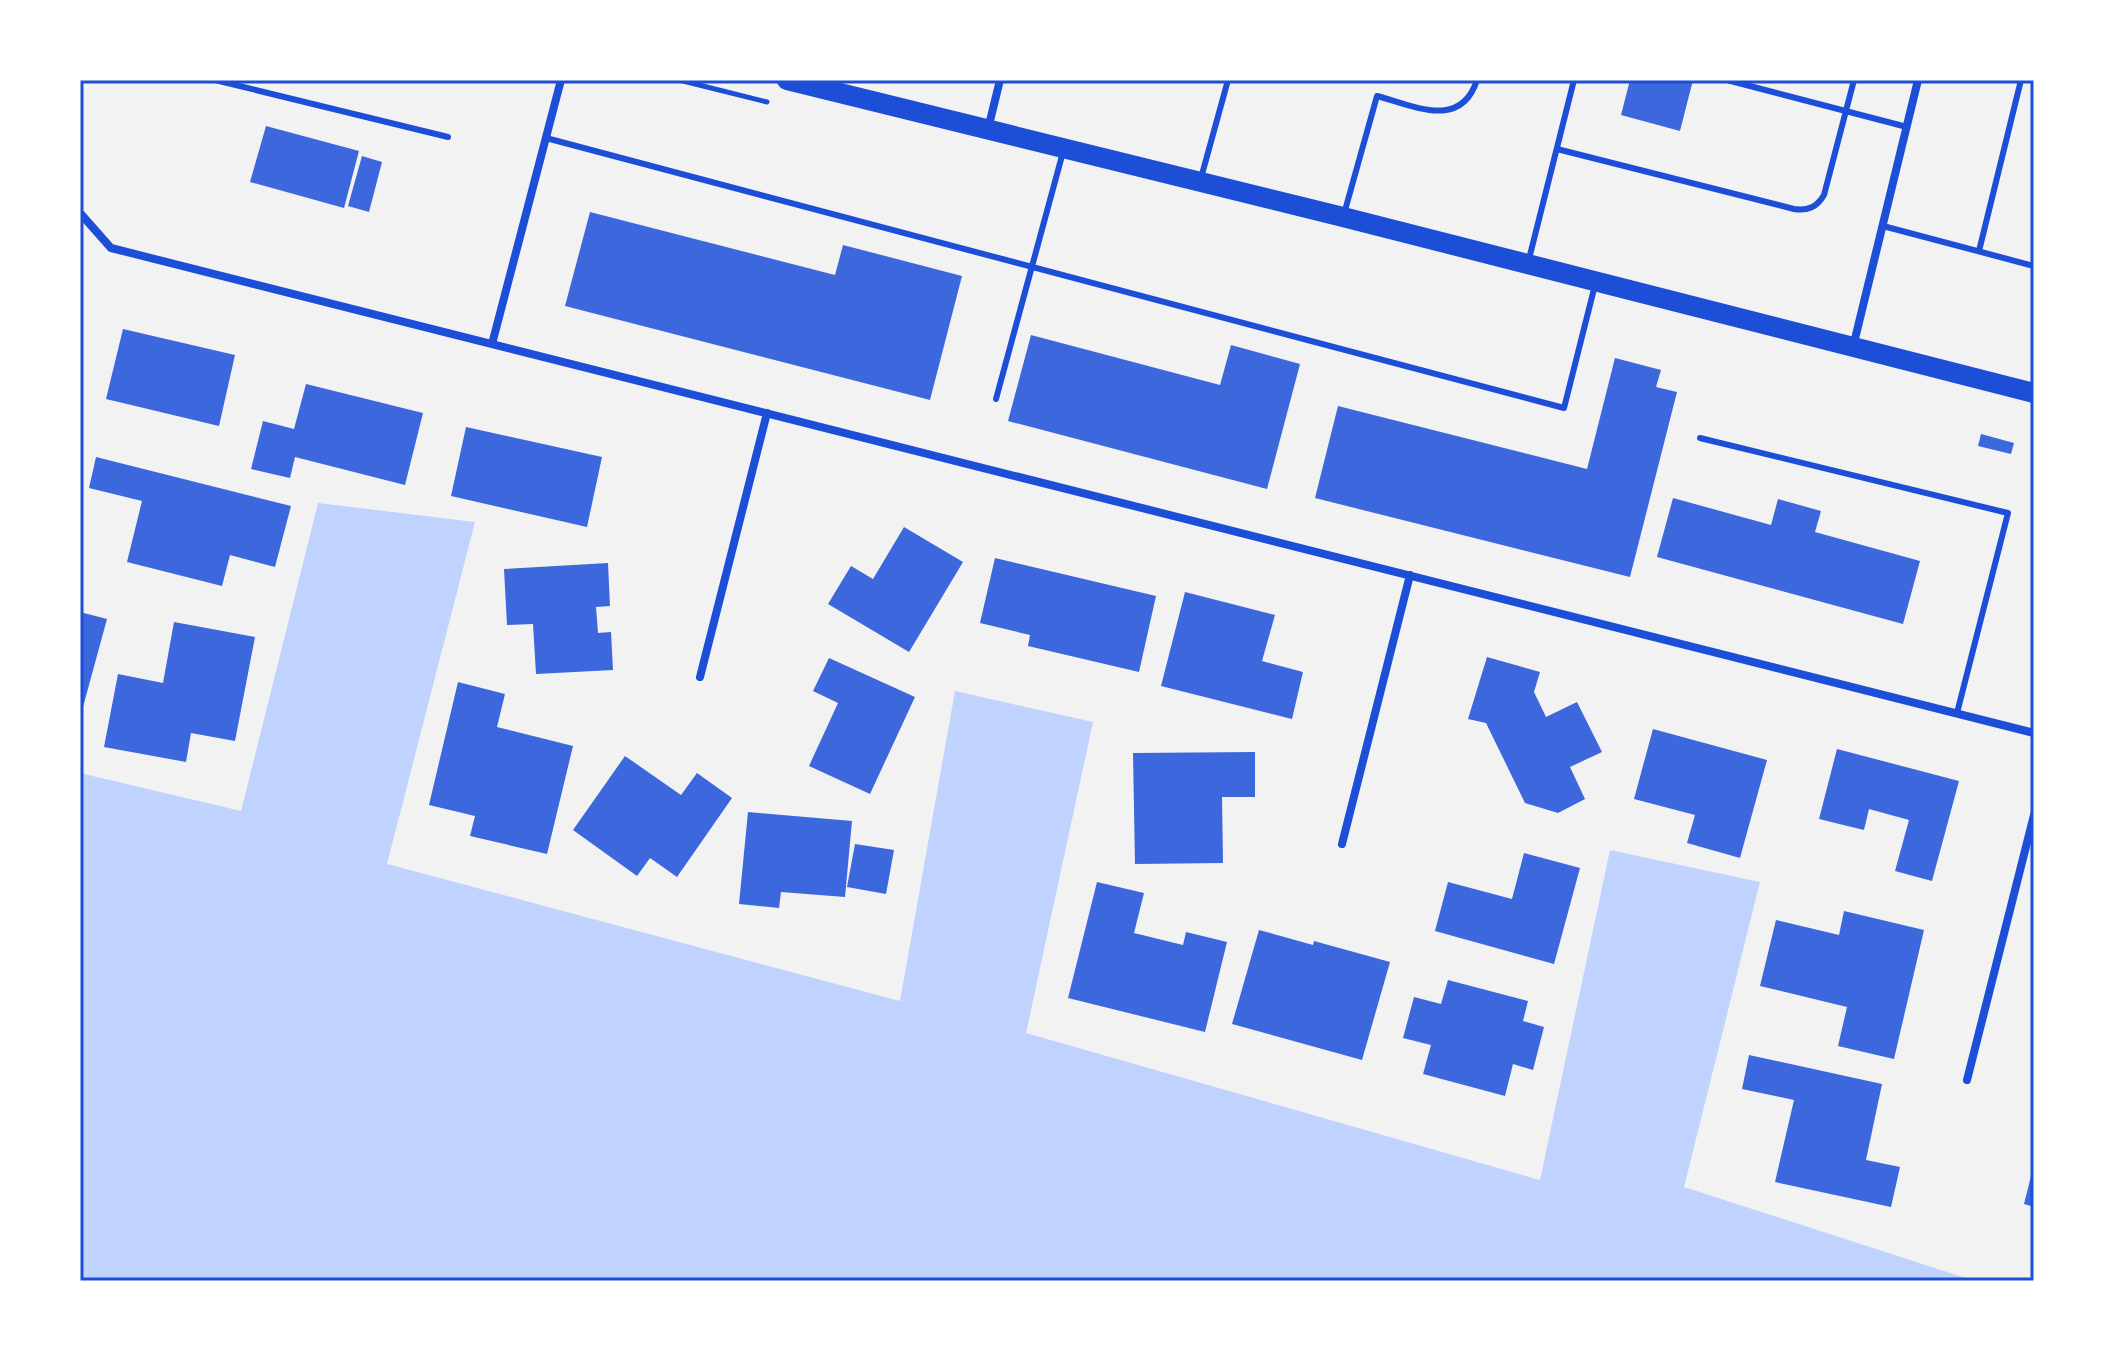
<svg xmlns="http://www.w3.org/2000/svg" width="2114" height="1361" viewBox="0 0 2114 1361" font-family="Ubuntu,sans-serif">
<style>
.water{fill:#bfd3fe}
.building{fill:#3d67dc}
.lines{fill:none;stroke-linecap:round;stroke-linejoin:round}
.path{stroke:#1d4ed8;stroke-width:5}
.service{stroke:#1d4ed8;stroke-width:6}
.minor{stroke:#1d4ed8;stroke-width:8}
.primary{stroke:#1d4ed8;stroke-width:20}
.neatline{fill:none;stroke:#1d4ed8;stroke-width:3}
</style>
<rect width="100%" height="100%" fill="#f2f2f2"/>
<path class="water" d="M 318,503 L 475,522 L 387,864 L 900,1001 L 955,691 L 1093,722 L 1026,1033 L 1540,1180 L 1610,850 L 1760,882 L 1684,1187 L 1975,1281 L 80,1281 L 80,773 L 241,811 Z"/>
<path class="building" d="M 1630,80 L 1693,80 L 1680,131 L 1621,115 Z
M 266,126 L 359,151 L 344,208 L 250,182 Z
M 362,156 L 382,162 L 369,212 L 348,206 Z
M 590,212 L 835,275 L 843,245 L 962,276 L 930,400 L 565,306 Z
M 123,329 L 235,355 L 219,426 L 106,399 Z
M 1031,335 L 1220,385 L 1231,345 L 1300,364 L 1267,489 L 1008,421 Z
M 1615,358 L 1661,370 L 1656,387 L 1677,392 L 1630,577 L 1315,498 L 1338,406 L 1587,469 Z
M 306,384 L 423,413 L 405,485 L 295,457 L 290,478 L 251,469 L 263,421 L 294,429 Z
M 466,427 L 602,457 L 587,527 L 451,496 Z
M 1981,434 L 2014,443 L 2011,454 L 1978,446 Z
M 96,457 L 291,506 L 275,567 L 230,555 L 222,586 L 127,562 L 142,501 L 89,488 Z
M 1673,498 L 1771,525 L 1778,499 L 1821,511 L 1815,532 L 1920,561 L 1903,624 L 1657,557 Z
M 904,527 L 963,562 L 909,652 L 828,604 L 851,566 L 873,579 Z
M 995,558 L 1156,596 L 1139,672 L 1028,646 L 1030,635 L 980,623 Z
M 608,563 L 610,606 L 596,607 L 598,633 L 611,632 L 613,670 L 536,674 L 533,624 L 507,625 L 504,569 Z
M 1185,592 L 1275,615 L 1262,661 L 1303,672 L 1292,719 L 1161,686 Z
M 80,612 L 107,619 L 83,707 L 80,707 Z
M 174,622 L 255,637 L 235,741 L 191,733 L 186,762 L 104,747 L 118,674 L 163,683 Z
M 1487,657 L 1540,672 L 1534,692 L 1546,717 L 1577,702 L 1602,752 L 1570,767 L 1585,799 L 1558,813 L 1525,803 L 1486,723 L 1468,719 Z
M 829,658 L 915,697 L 870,794 L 809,766 L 838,703 L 813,691 Z
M 458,682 L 505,694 L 497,727 L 573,746 L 547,854 L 470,836 L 475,816 L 429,805 Z
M 1653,729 L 1767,760 L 1740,858 L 1687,843 L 1695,815 L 1634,799 Z
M 1837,749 L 1959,781 L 1932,881 L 1895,871 L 1909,820 L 1869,809 L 1864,830 L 1819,819 Z
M 1255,752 L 1255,797 L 1222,797 L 1223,863 L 1135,864 L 1133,753 Z
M 625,756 L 681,795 L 697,773 L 732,798 L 677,877 L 650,858 L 637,876 L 573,830 Z
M 748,812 L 852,821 L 845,897 L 781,892 L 779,908 L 739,904 Z
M 855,844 L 894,850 L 886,894 L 847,887 Z
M 1524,853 L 1580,868 L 1554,964 L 1435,931 L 1448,882 L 1512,899 Z
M 1097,882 L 1144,893 L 1134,933 L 1183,945 L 1186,932 L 1227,942 L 1205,1032 L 1068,998 Z
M 1844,911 L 1924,930 L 1894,1059 L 1838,1046 L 1847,1007 L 1760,986 L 1776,920 L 1839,935 Z
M 1259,930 L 1313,945 L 1314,941 L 1390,962 L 1362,1060 L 1232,1024 Z
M 1448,980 L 1528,1001 L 1523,1021 L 1544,1027 L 1533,1070 L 1513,1064 L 1505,1096 L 1423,1074 L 1431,1045 L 1403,1038 L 1414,997 L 1441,1004 Z
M 1749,1055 L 1882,1084 L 1866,1160 L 1900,1167 L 1891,1207 L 1775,1182 L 1794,1100 L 1742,1089 Z
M 2033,1168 L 2034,1168 L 2034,1207 L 2024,1204 Z"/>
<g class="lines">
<path class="path" d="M 679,80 L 767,102"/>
<path class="service" d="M 215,80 L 448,137
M 1727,80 L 1907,127
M 546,138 L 1564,408 L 1595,285
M 1557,149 L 1794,209 C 1808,211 1817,207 1824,195 L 1854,80
M 1201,178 L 1228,80
M 1344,214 L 1377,96 C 1414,106 1461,130 1477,80
M 1883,226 L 2034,266
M 1979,251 L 2021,80
M 1529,259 L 1574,80
M 996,399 L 1063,152
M 1700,438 L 2008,513 L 1957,713"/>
<path class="minor" d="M 988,129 L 1000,80
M 80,213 L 111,248 L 2034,733
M 492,344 L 561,80
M 1853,347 L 1918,80
M 700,677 L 767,413
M 1342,844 L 1410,575
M 1967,1080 L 2034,815"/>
<path class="primary" d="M 787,80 L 1343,217 L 2034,393"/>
</g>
<rect width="2114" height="1361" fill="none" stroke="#ffffff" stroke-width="164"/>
<rect x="82" y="82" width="1950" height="1197" class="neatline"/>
</svg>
